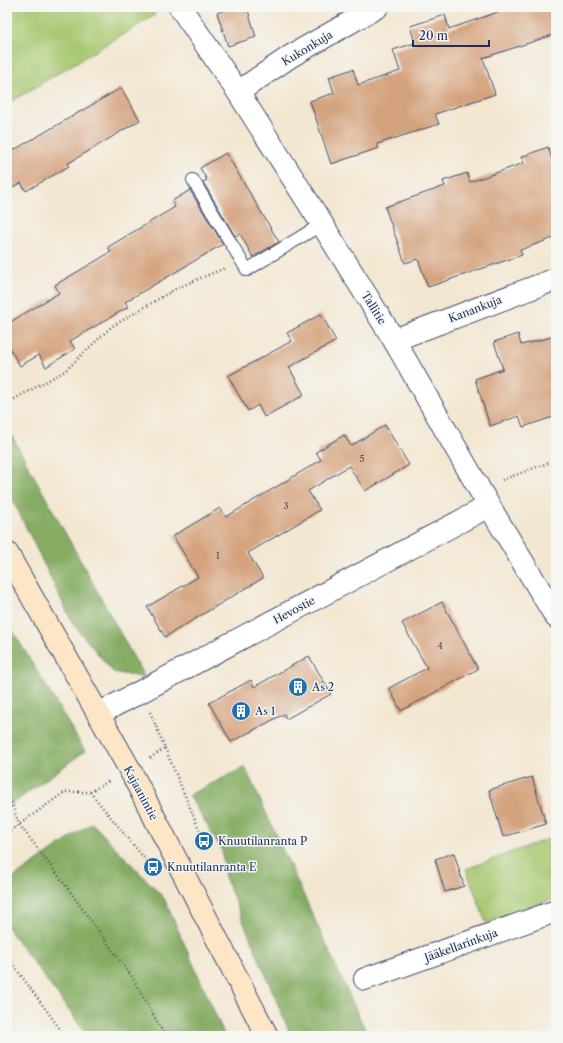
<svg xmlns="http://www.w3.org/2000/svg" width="563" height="1043" viewBox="0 0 563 1043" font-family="'Libre Caslon Text',serif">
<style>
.green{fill:#a7c870;stroke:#617c67}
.forest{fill:#85ac62;stroke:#506e60}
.building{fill:#d4a27d}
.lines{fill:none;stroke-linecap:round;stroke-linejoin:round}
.service-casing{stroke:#3b4b6f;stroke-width:14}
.minor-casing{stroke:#3b4b6f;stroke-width:24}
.secondary-casing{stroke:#3b4b6f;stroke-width:24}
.path{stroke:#3b4b6f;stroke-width:2.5;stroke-dasharray:1 3;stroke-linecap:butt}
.service{stroke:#fff;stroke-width:12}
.minor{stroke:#fff;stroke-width:22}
.secondary{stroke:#fde5c5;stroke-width:22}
.labels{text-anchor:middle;stroke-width:3;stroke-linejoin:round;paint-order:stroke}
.number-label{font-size:9px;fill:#494c66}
.street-label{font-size:11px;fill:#1b2f5e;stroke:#f6f6f2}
.poi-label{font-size:11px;fill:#1b2f5e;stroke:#f6f6f2;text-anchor:start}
</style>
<rect width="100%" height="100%" fill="#f6f6f2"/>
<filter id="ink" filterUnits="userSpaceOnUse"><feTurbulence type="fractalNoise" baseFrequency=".025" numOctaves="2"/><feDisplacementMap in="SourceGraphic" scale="8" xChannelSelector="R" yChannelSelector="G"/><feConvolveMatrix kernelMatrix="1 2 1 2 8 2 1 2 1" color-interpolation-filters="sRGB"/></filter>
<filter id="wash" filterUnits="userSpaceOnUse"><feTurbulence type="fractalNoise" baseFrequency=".012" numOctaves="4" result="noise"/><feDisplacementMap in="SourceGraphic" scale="16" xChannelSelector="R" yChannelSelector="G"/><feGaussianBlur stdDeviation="0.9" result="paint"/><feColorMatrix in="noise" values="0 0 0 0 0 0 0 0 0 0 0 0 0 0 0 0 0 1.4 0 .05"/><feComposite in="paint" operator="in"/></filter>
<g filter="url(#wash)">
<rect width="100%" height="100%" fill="#f3e7d2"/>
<path class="green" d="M 7,7 L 150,7 L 155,15 L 7,104 Z
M 556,836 L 556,898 L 486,923 L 466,869 Z"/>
<path class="forest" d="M 7,427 L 145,678 L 113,672 L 73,624 L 7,488 Z
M 7,621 L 85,751 L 7,808 Z
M 245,767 L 368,1036 L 291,1036 L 225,877 L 222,850 L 189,795 Z
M 92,823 L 164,898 L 225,1036 L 88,1036 L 7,927 L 7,882 Z"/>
<g id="blocks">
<path class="building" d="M 235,7 L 247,7 L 256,37 L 228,46 L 217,13 Z
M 497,7 L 556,7 L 556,34 L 483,58 L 495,94 L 435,114 L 439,124 L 377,144 L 379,148 L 331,164 L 310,101 L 334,93 L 329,77 L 353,69 L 358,85 L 400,71 L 393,50 L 415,43 L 410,26 L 445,15 L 449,29 L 498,12 Z
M 121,88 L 140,120 L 67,164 L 69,166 L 26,191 L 21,183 L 7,191 L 7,154 Z
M 548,147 L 556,171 L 556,237 L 520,250 L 522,255 L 428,287 L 418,259 L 405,263 L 385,207 L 445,186 L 443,181 L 467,173 L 470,182 L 524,163 L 521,157 Z
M 226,153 L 279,242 L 253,257 L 240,234 L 235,236 L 203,182 L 207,180 L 200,168 Z
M 190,190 L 223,244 L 125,302 L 128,307 L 70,341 L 75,349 L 46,367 L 39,355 L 20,366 L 7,344 L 7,324 L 59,293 L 55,285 L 111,252 L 108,247 L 175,207 L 172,201 Z
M 321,314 L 336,341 L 289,367 L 304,395 L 264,417 L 258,405 L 248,411 L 228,376 L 292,341 L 287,333 Z
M 518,334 L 521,345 L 556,336 L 556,416 L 523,427 L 519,416 L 490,426 L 475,379 L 503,369 L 494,342 Z
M 385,425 L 409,465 L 365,491 L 349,466 L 308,491 L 320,510 L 248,553 L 263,578 L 165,637 L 147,607 L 198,577 L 173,536 L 220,508 L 226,517 L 321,460 L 316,452 L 344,435 L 351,446 Z
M 442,602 L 478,669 L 401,711 L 389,688 L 427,668 L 402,623 Z
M 309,656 L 331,694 L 286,719 L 284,714 L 231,742 L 209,703 L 251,680 L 254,687 Z
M 532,777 L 546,824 L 503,837 L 489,790 Z
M 454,853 L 464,886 L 445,892 L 435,859 Z"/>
</g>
</g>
<g filter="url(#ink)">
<use href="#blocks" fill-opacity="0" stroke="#3b4b6f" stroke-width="1"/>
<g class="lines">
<g class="service-casing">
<path id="service" d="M 193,180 L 247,270 L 322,224"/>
</g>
<g class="minor-casing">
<path id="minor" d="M 180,7 L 238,92 L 322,224 L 394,340 L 489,506 L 556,617
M 238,92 L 291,56 L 377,7
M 394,340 L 556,279
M 98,714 L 142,691 L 489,506
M 365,979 L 556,911"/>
</g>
<g class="secondary-casing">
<path id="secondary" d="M 7,553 L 130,770 L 267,1036"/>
</g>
<path class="path" d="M 7,403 L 65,371 L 111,327 L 177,288 L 225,268
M 502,480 L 556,460
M 165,748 L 204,841
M 150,758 L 165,748 L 150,712
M 7,791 L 19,824 L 60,878 L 132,977 L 165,1036
M 90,792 L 149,864
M 7,833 L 65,792 L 90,792 L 109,781
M 7,956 L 65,1036"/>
<use href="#service" class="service"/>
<use href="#minor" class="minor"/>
<use href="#secondary" class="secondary"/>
</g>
</g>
<defs>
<g id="building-disc" transform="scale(1)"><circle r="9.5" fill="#1f6fb2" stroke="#f6f6f2"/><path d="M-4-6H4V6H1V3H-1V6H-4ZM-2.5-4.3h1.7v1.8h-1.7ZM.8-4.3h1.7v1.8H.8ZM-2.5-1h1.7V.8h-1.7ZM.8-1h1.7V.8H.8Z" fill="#fff"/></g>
<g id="bus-disc" transform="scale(1)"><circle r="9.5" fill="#1f6fb2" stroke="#f6f6f2"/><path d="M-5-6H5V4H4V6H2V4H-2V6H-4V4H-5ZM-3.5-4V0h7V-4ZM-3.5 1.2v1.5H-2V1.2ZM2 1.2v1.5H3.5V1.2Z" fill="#fff"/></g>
</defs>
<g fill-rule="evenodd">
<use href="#building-disc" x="298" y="687"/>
<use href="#building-disc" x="241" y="711"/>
<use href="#bus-disc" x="204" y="841"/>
<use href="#bus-disc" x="153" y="867"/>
</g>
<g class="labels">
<g class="number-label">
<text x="362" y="462">5</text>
<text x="286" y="509">3</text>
<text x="218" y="559">1</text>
<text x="440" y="649">4</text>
</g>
<g class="street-label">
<text transform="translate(307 48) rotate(-31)" y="4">Kukonkuja</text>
<text transform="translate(374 308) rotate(58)" y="4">Tallitie</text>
<text transform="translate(475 309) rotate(-21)" y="4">Kanankuja</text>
<text transform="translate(294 610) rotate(-28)" y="4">Hevostie</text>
<text transform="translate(141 793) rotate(62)" y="4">Kajaanintie</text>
<text transform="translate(461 945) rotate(-20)" y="4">Jääkellarinkuja</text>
</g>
<g class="poi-label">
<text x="312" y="691">As 2</text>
<text x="255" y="715">As 1</text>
<text x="218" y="845">Knuutilanranta P</text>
<text x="167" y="871">Knuutilanranta E</text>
</g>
</g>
<rect width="563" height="1043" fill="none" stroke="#f6f6f2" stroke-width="24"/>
<path d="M413 40v6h76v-6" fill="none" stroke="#1b2f5e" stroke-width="2"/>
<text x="419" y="40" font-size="12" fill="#1b2f5e" stroke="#f6f6f2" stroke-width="3" paint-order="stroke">20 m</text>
</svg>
